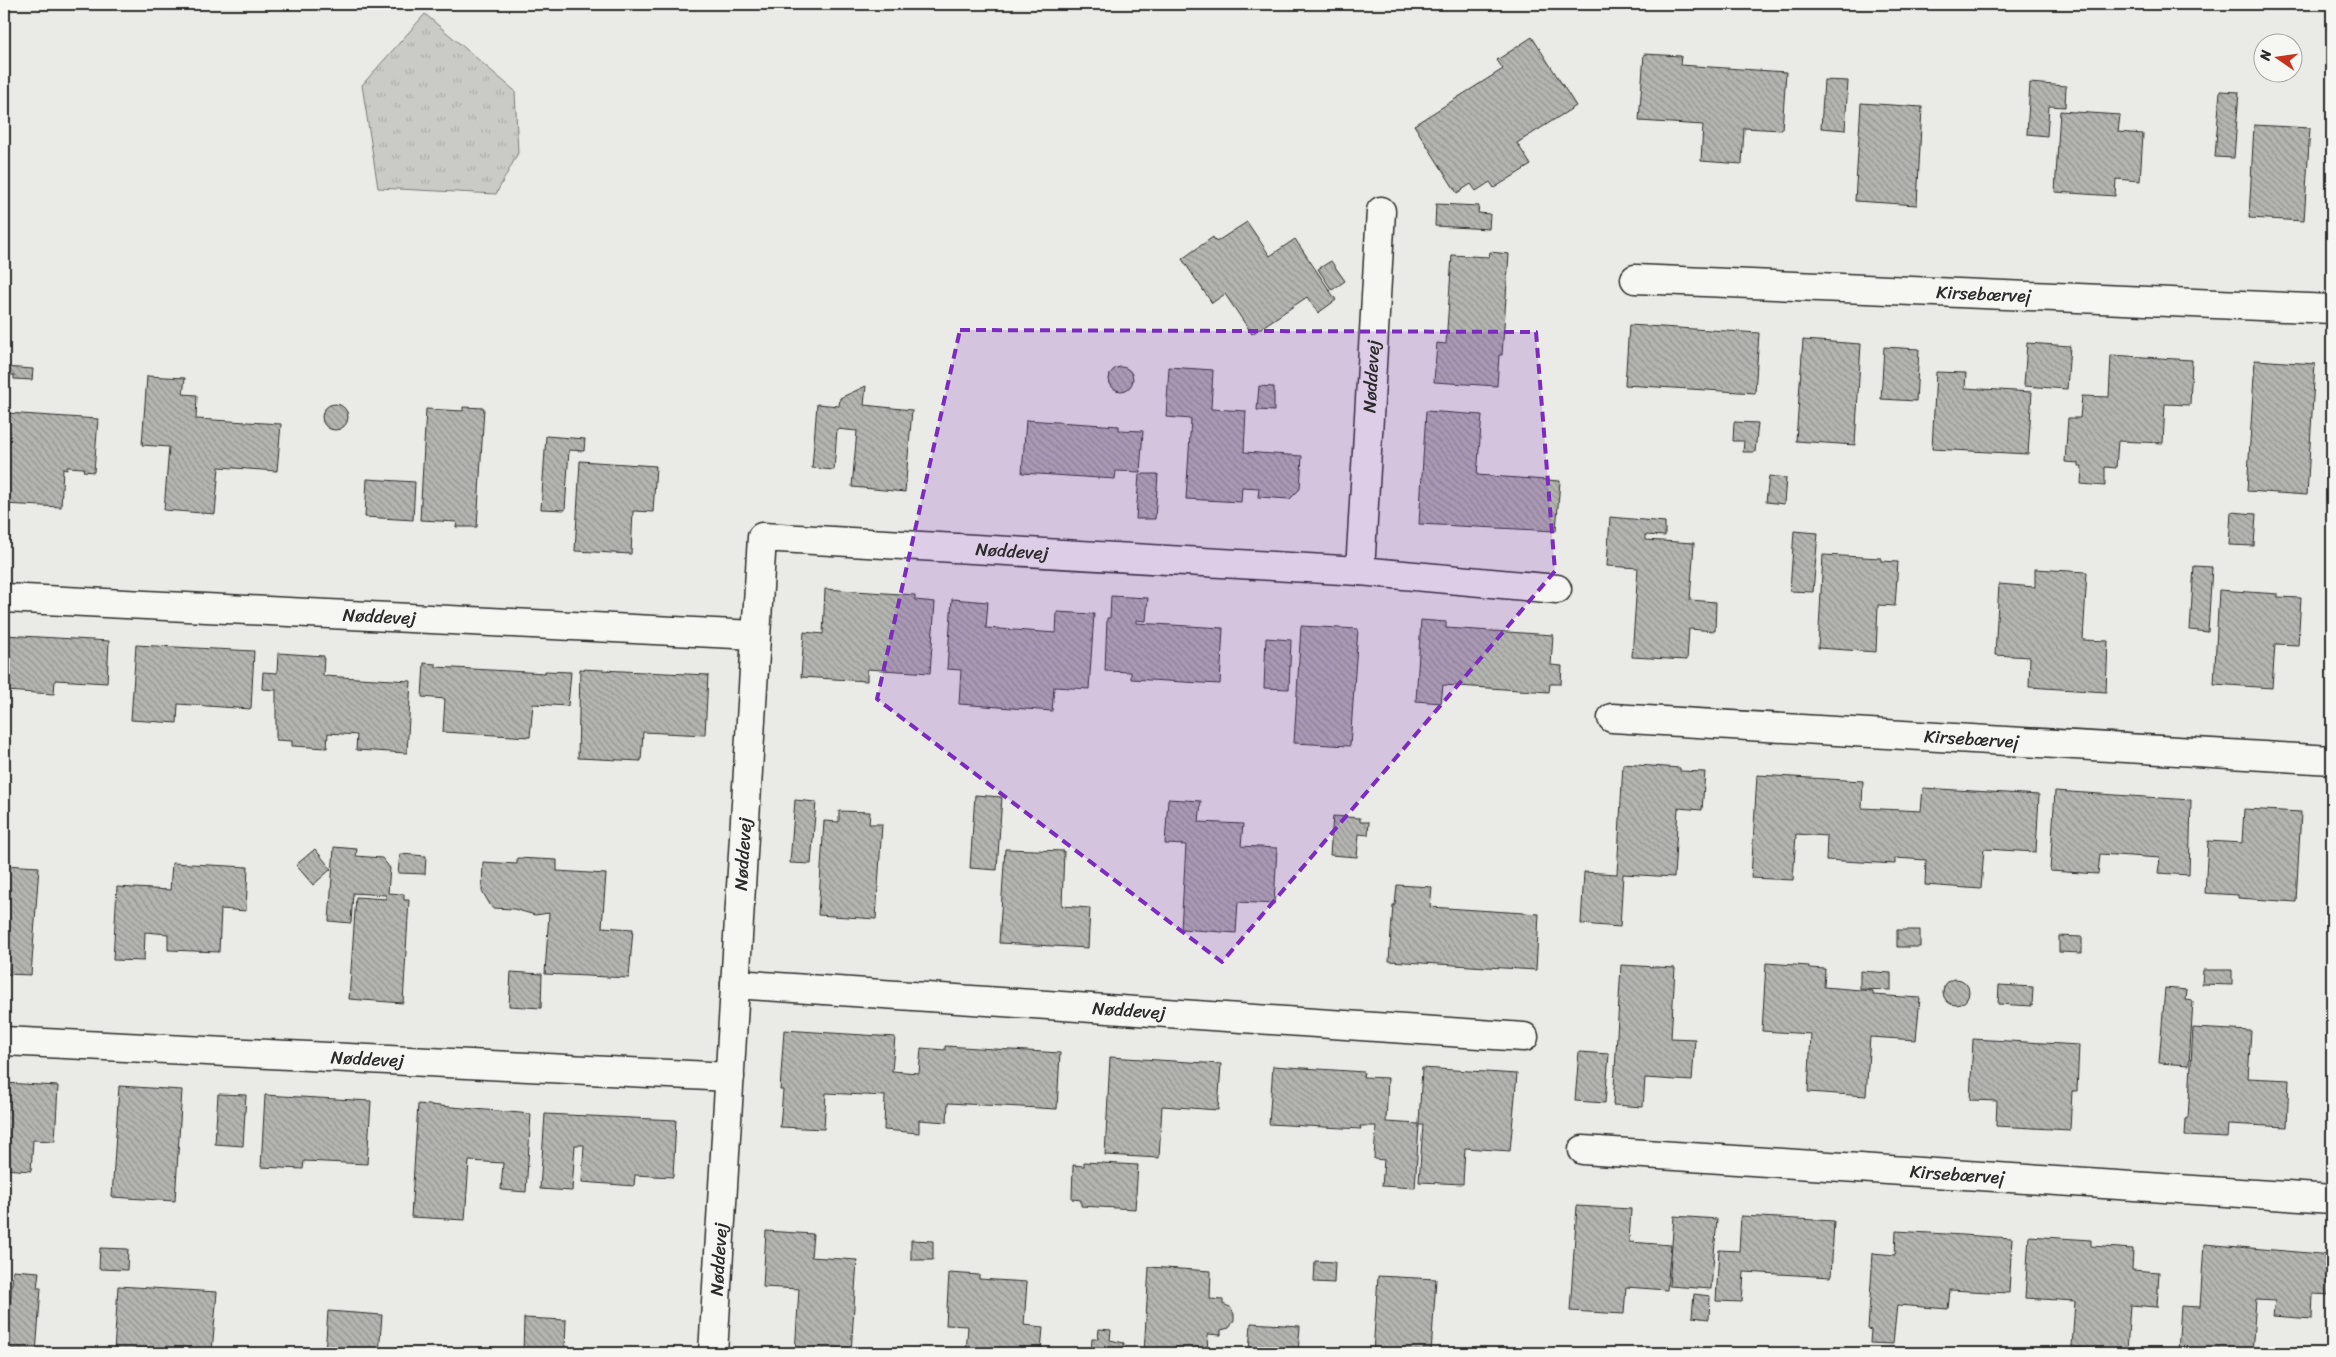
<svg xmlns="http://www.w3.org/2000/svg" width="2336" height="1357" viewBox="0 0 2336 1357" font-family="Sriracha,sans-serif">
<style>
.grass{fill:url(#grass-tufts);stroke:#7a7a79}
.building{fill:url(#building-back-hatch);stroke:#2b2b2b}
.lines{fill:none;stroke-linecap:round;stroke-linejoin:round}
.minor-casing{stroke:#2b2b2b;stroke-width:31}
.minor{stroke:#f6f6f2;stroke-width:28}
.marked{fill:#7b2cbf;fill-opacity:0.2;stroke:#7b2cbf;stroke-width:4;stroke-dasharray:10 6;stroke-linejoin:round}
.labels{text-anchor:middle;stroke-width:4.5;stroke-linejoin:round;paint-order:stroke}
.street-label{font-size:18px;fill:#2b2b2b;stroke:#f6f6f2}
</style>
<defs>
<pattern id="grass-tufts" width="24" height="20" patternUnits="userSpaceOnUse" patternTransform="scale(1.25)"><rect width="24" height="20" fill="#cacac7"/><path d="M3 7l-1-3M5 7V3M7 7l1-3M15 17l-1-3M17 17v-4M19 17l1-3" fill="none" stroke="#aeaeab"/></pattern>
<pattern id="building-back-hatch" width="6" height="6" patternUnits="userSpaceOnUse" patternTransform="scale(1.25)"><rect width="6" height="6" fill="#b4b4b1"/><path d="M-1 5l2 2M0 0l6 6M5-1l2 2" fill="none" stroke="#939390"/></pattern>
</defs>
<rect width="100%" height="100%" fill="#eaeae6"/>
<filter id="ink" filterUnits="userSpaceOnUse"><feTurbulence type="fractalNoise" baseFrequency=".02" numOctaves="2"/><feDisplacementMap in="SourceGraphic" scale="10" xChannelSelector="R" yChannelSelector="G"/><feConvolveMatrix kernelMatrix="1 2 1 2 8 2 1 2 1" color-interpolation-filters="sRGB"/></filter>
<g filter="url(#ink)">
<path class="grass" d="M 425,14 L 515,91 L 518,153 L 496,194 L 378,188 L 362,85 Z"/>
<path class="building" d="M 1532,37 L 1576,106 L 1517,143 L 1531,165 L 1494,188 L 1490,182 L 1476,191 L 1471,184 L 1457,193 L 1414,125 L 1503,69 L 1497,60 Z
M 1644,54 L 1681,56 L 1680,65 L 1786,72 L 1782,130 L 1744,128 L 1742,164 L 1701,161 L 1703,125 L 1639,121 Z
M 1824,80 L 1848,81 L 1845,130 L 1821,128 Z
M 2030,83 L 2066,86 L 2065,107 L 2049,106 L 2047,136 L 2027,134 Z
M 2220,91 L 2239,92 L 2234,158 L 2215,157 Z
M 1861,103 L 1922,107 L 1917,205 L 1855,201 Z
M 2060,111 L 2120,115 L 2118,132 L 2143,134 L 2140,181 L 2116,179 L 2115,196 L 2055,192 Z
M 2254,125 L 2310,128 L 2304,221 L 2249,218 Z
M 1436,204 L 1479,206 L 1478,213 L 1490,214 L 1489,229 L 1435,226 Z
M 1247,222 L 1270,256 L 1295,239 L 1336,300 L 1318,313 L 1307,297 L 1252,334 L 1225,294 L 1212,303 L 1182,259 L 1213,237 L 1216,242 Z
M 1490,252 L 1509,254 L 1502,355 L 1499,355 L 1497,386 L 1434,382 L 1437,343 L 1446,344 L 1452,255 L 1489,257 Z
M 1331,261 L 1345,281 L 1332,290 L 1318,269 Z
M 1629,325 L 1759,333 L 1755,393 L 1625,385 Z
M 1803,340 L 1861,344 L 1855,445 L 1796,441 Z
M 2027,343 L 2070,346 L 2067,389 L 2024,386 Z
M 1884,347 L 1919,349 L 1916,401 L 1881,399 Z
M 2111,355 L 2192,360 L 2190,405 L 2165,404 L 2163,443 L 2118,441 L 2116,468 L 2105,467 L 2105,486 L 2081,484 L 2082,466 L 2078,466 L 2078,463 L 2065,462 L 2068,418 L 2080,418 L 2082,396 L 2109,397 Z
M 2255,360 L 2315,364 L 2307,495 L 2247,491 Z
M 4,367 L 33,369 L 32,380 L 14,379 L 14,375 L 4,375 Z
M 1169,367 L 1213,370 L 1211,409 L 1246,411 L 1244,452 L 1302,456 L 1300,489 L 1290,499 L 1258,497 L 1259,488 L 1242,487 L 1241,502 L 1186,499 L 1191,419 L 1166,417 Z
M1109 379a12 12 0 1 1 24 0a12 12 0 1 1-24 0Z
M 1936,372 L 1966,373 L 1965,388 L 2032,392 L 2028,454 L 1932,449 Z
M 147,376 L 185,378 L 183,394 L 197,395 L 196,419 L 281,424 L 277,471 L 219,467 L 215,514 L 164,510 L 169,447 L 142,445 Z
M 4,381 L 8,381 L 6,413 L 98,419 L 94,472 L 83,471 L 84,468 L 67,467 L 67,470 L 63,469 L 61,507 L 4,504 Z
M 866,386 L 864,405 L 912,410 L 905,492 L 852,487 L 857,431 L 837,429 L 834,470 L 812,468 L 817,404 L 839,406 L 840,398 Z
M 1259,386 L 1274,387 L 1274,411 L 1257,410 Z
M322 417a13 13 0 1 1 26 0a13 13 0 1 1-26 0Z
M 463,407 L 484,408 L 477,527 L 456,527 L 457,522 L 420,520 L 426,409 L 463,411 Z
M 1426,411 L 1482,415 L 1477,475 L 1560,481 L 1556,531 L 1419,524 Z
M 1026,420 L 1119,426 L 1119,430 L 1143,431 L 1140,472 L 1116,471 L 1115,479 L 1022,473 Z
M 1734,422 L 1758,423 L 1755,452 L 1743,452 L 1744,441 L 1733,441 Z
M 546,436 L 585,439 L 584,451 L 569,450 L 565,510 L 541,509 Z
M 580,461 L 656,466 L 653,512 L 633,511 L 631,554 L 575,551 Z
M 1139,474 L 1158,474 L 1155,519 L 1136,519 Z
M 1769,476 L 1786,478 L 1784,504 L 1766,502 Z
M 367,479 L 415,482 L 413,520 L 365,517 Z
M 2231,512 L 2256,514 L 2254,546 L 2229,545 Z
M 1610,517 L 1665,522 L 1665,536 L 1645,535 L 1645,540 L 1694,543 L 1690,600 L 1716,602 L 1715,631 L 1689,629 L 1687,660 L 1632,657 L 1638,568 L 1607,566 Z
M 1794,531 L 1818,533 L 1813,592 L 1790,591 Z
M 1823,555 L 1881,558 L 1881,561 L 1898,562 L 1895,606 L 1878,605 L 1876,652 L 1818,648 Z
M 2194,566 L 2212,567 L 2208,632 L 2190,630 Z
M 2035,569 L 2087,572 L 2083,640 L 2108,641 L 2106,692 L 2029,687 L 2030,657 L 1995,655 L 1999,584 L 2035,587 Z
M 825,589 L 915,595 L 915,600 L 935,602 L 930,673 L 867,669 L 867,681 L 801,677 L 804,632 L 823,634 Z
M 2219,590 L 2278,594 L 2278,597 L 2301,598 L 2298,645 L 2275,644 L 2272,688 L 2214,684 Z
M 1111,596 L 1148,598 L 1146,621 L 1136,620 L 1136,623 L 1223,628 L 1220,684 L 1131,679 L 1131,672 L 1105,671 L 1107,618 L 1110,618 Z
M 952,599 L 988,602 L 986,628 L 1056,633 L 1057,612 L 1094,614 L 1089,689 L 1054,687 L 1052,711 L 959,704 L 961,670 L 947,669 Z
M 1421,620 L 1446,622 L 1446,628 L 1553,635 L 1551,665 L 1562,666 L 1561,684 L 1550,684 L 1549,692 L 1443,685 L 1441,703 L 1416,701 Z
M 1301,626 L 1358,629 L 1350,746 L 1294,743 Z
M 4,635 L 109,641 L 107,683 L 55,680 L 54,694 L 4,691 Z
M 1266,638 L 1291,640 L 1289,689 L 1264,688 Z
M 136,645 L 254,651 L 251,709 L 178,704 L 177,723 L 131,720 Z
M 278,653 L 324,656 L 323,676 L 411,681 L 407,753 L 356,750 L 357,735 L 328,733 L 327,748 L 292,746 L 292,741 L 276,740 L 276,690 L 262,689 L 263,672 L 277,673 Z
M 424,663 L 436,664 L 436,667 L 545,673 L 545,671 L 571,672 L 568,706 L 533,704 L 530,737 L 443,732 L 445,699 L 422,697 Z
M 580,669 L 708,675 L 705,735 L 643,732 L 641,761 L 578,758 Z
M 1623,764 L 1680,768 L 1680,771 L 1705,772 L 1702,810 L 1678,808 L 1674,877 L 1623,874 L 1620,927 L 1581,924 L 1584,872 L 1617,874 Z
M 1757,775 L 1863,781 L 1862,808 L 1921,811 L 1923,788 L 2039,795 L 2036,852 L 1984,849 L 1981,889 L 1925,885 L 1926,860 L 1895,858 L 1895,864 L 1826,860 L 1827,836 L 1796,834 L 1793,880 L 1751,878 Z
M 2055,791 L 2191,800 L 2189,875 L 2158,873 L 2160,858 L 2100,854 L 2098,874 L 2050,871 Z
M 975,795 L 1002,797 L 997,870 L 970,868 Z
M 1168,799 L 1201,801 L 1199,822 L 1243,824 L 1241,846 L 1277,848 L 1274,904 L 1238,902 L 1236,933 L 1181,929 L 1186,845 L 1165,844 Z
M 795,800 L 816,802 L 811,864 L 790,863 Z
M 2244,809 L 2301,812 L 2296,902 L 2238,898 L 2238,895 L 2205,893 L 2208,841 L 2242,843 Z
M 839,811 L 870,812 L 869,824 L 882,824 L 876,919 L 818,915 L 824,821 L 839,822 Z
M 1333,816 L 1360,818 L 1360,822 L 1369,822 L 1368,835 L 1359,834 L 1357,857 L 1330,855 Z
M 334,847 L 357,849 L 356,856 L 382,858 L 390,868 L 388,893 L 404,894 L 404,900 L 409,900 L 403,1003 L 349,999 L 356,897 L 386,899 L 386,895 L 353,893 L 351,923 L 329,921 Z
M 315,849 L 331,869 L 313,885 L 296,865 Z
M 1005,849 L 1064,851 L 1062,906 L 1090,908 L 1088,948 L 999,943 Z
M 400,854 L 426,856 L 425,874 L 398,873 Z
M 517,858 L 557,860 L 557,871 L 606,874 L 602,927 L 633,929 L 629,978 L 545,974 L 549,913 L 535,915 L 514,909 L 492,908 L 482,891 L 483,862 L 517,864 Z
M 172,863 L 248,867 L 246,911 L 221,909 L 219,952 L 168,950 L 168,934 L 145,932 L 144,961 L 113,960 L 117,887 L 170,890 Z
M 4,865 L 39,867 L 31,975 L 4,974 Z
M 1397,885 L 1432,887 L 1430,907 L 1539,914 L 1536,970 L 1389,961 L 1393,905 L 1395,905 Z
M 1897,930 L 1920,930 L 1920,947 L 1897,947 Z
M 2059,936 L 2082,937 L 2082,953 L 2059,952 Z
M 1766,963 L 1809,966 L 1809,968 L 1825,969 L 1824,987 L 1873,991 L 1873,995 L 1920,998 L 1916,1040 L 1870,1037 L 1866,1096 L 1808,1092 L 1811,1034 L 1762,1031 Z
M 1621,965 L 1675,968 L 1671,1038 L 1695,1039 L 1692,1081 L 1645,1078 L 1643,1107 L 1613,1105 Z
M 2203,970 L 2232,970 L 2232,985 L 2202,984 Z
M 1860,971 L 1891,973 L 1891,990 L 1860,989 Z
M 511,972 L 542,974 L 541,1008 L 509,1006 Z
M1943 992a13 13 0 1 1 26 0a13 13 0 1 1-26 0Z
M 1999,985 L 2033,987 L 2032,1006 L 1998,1004 Z
M 2165,988 L 2187,990 L 2186,1000 L 2193,1001 L 2189,1065 L 2159,1063 Z
M 2193,1028 L 2251,1031 L 2248,1078 L 2289,1080 L 2287,1127 L 2228,1124 L 2227,1138 L 2185,1136 L 2186,1119 L 2188,1119 Z
M 784,1030 L 895,1037 L 892,1071 L 919,1073 L 921,1048 L 945,1050 L 945,1046 L 1060,1053 L 1057,1109 L 948,1103 L 947,1122 L 919,1120 L 919,1133 L 884,1130 L 885,1096 L 826,1093 L 824,1129 L 780,1127 L 783,1090 L 780,1090 Z
M 1973,1039 L 2079,1045 L 2077,1091 L 2072,1091 L 2070,1130 L 1996,1126 L 1997,1101 L 1970,1100 Z
M 1579,1052 L 1609,1054 L 1605,1103 L 1575,1101 Z
M 1110,1057 L 1221,1064 L 1218,1110 L 1162,1106 L 1159,1158 L 1105,1155 Z
M 1273,1066 L 1364,1072 L 1363,1077 L 1388,1078 L 1386,1122 L 1419,1124 L 1422,1068 L 1517,1074 L 1510,1151 L 1465,1148 L 1463,1184 L 1419,1182 L 1423,1125 L 1419,1125 L 1415,1188 L 1382,1186 L 1384,1160 L 1374,1159 L 1376,1126 L 1360,1126 L 1361,1129 L 1269,1124 Z
M 4,1083 L 58,1086 L 55,1141 L 33,1140 L 31,1171 L 4,1169 Z
M 119,1086 L 182,1090 L 175,1201 L 112,1197 Z
M 218,1094 L 246,1095 L 243,1146 L 215,1144 Z
M 265,1095 L 371,1101 L 367,1164 L 304,1161 L 303,1169 L 261,1167 Z
M 418,1104 L 531,1114 L 526,1192 L 501,1190 L 503,1163 L 469,1161 L 465,1220 L 411,1217 Z
M 545,1114 L 676,1120 L 673,1177 L 635,1175 L 634,1186 L 582,1182 L 584,1145 L 575,1145 L 572,1191 L 540,1189 Z
M 1084,1162 L 1138,1165 L 1135,1209 L 1081,1206 L 1081,1200 L 1072,1199 L 1073,1165 L 1084,1166 Z
M 1577,1206 L 1631,1209 L 1629,1242 L 1671,1245 L 1667,1290 L 1626,1287 L 1624,1314 L 1570,1311 Z
M 1674,1216 L 1717,1219 L 1711,1289 L 1669,1286 Z
M 1741,1216 L 1834,1221 L 1831,1277 L 1744,1272 L 1742,1302 L 1716,1301 L 1719,1250 L 1739,1251 Z
M 766,1231 L 813,1234 L 811,1257 L 857,1260 L 851,1353 L 795,1353 L 799,1289 L 763,1287 Z
M 1896,1231 L 2012,1238 L 2009,1293 L 1950,1290 L 1948,1309 L 1897,1305 L 1893,1344 L 1870,1343 L 1871,1330 L 1868,1329 L 1873,1253 L 1895,1255 Z
M 2029,1236 L 2091,1240 L 2091,1246 L 2133,1249 L 2132,1270 L 2159,1272 L 2157,1307 L 2130,1305 L 2127,1351 L 2072,1347 L 2075,1301 L 2025,1298 Z
M 911,1240 L 933,1241 L 933,1260 L 911,1260 Z
M 2204,1244 L 2332,1255 L 2331,1295 L 2313,1294 L 2312,1319 L 2273,1316 L 2275,1301 L 2256,1300 L 2252,1353 L 2178,1353 L 2181,1306 L 2200,1307 Z
M 100,1248 L 128,1249 L 127,1270 L 99,1269 Z
M 1315,1261 L 1335,1262 L 1334,1283 L 1314,1282 Z
M 1149,1267 L 1211,1271 L 1210,1299 L 1223,1300 L 1223,1304 L 1230,1307 L 1234,1314 L 1234,1321 L 1229,1328 L 1221,1330 L 1221,1335 L 1208,1334 L 1207,1353 L 1144,1353 Z
M 13,1270 L 39,1272 L 37,1288 L 41,1288 L 36,1353 L 4,1353 L 4,1306 L 10,1307 Z
M 949,1273 L 979,1275 L 979,1279 L 1027,1282 L 1024,1325 L 1043,1327 L 1041,1352 L 966,1353 L 968,1326 L 946,1325 Z
M 1378,1276 L 1436,1279 L 1431,1353 L 1373,1353 Z
M 118,1286 L 217,1292 L 212,1352 L 189,1350 L 189,1353 L 114,1353 Z
M 1694,1294 L 1710,1296 L 1709,1319 L 1692,1317 Z
M 328,1311 L 382,1315 L 379,1353 L 325,1353 Z
M 524,1318 L 566,1320 L 565,1348 L 587,1350 L 587,1353 L 523,1353 Z
M 1251,1323 L 1300,1326 L 1298,1353 L 1249,1353 Z
M 1099,1329 L 1111,1330 L 1110,1340 L 1124,1343 L 1124,1353 L 1091,1353 L 1092,1339 L 1098,1339 Z
M 1341,1349 L 1366,1351 L 1366,1353 L 1340,1353 Z"/>
<g class="lines">
<g class="minor-casing">
<g id="minor">
<path id="s1" d="M 1635,279 L 2332,309"/>
<path id="s2" d="M 1360,571 L 1381,211"/>
<path id="s3" d="M 4,598 L 755,635"/>
<path id="s4" d="M 1612,718 L 2332,760"/>
<path id="s5" d="M 735,984 L 1524,1037"/>
<path id="s6" d="M 4,1041 L 730,1077"/>
<path id="s7" d="M 1583,1150 L 2332,1199"/>
<path id="s8" d="M 713,1353 L 762,537 L 1360,571 L 1557,589"/>
</g>
</g>
<use href="#minor" class="minor"/>
</g>
</g>
<path class="marked" d="M 960,330 L 1536,332 L 1555,571 L 1222,962 L 877,699 Z"/>
<g class="labels">
<g class="street-label">
<text dy="6" stroke="none"><textPath href="#s1" startOffset="349">Kirsebærvej</textPath></text>
<text dy="6" stroke="none"><textPath href="#s2" startOffset="195">Nøddevej</textPath></text>
<text dy="6" stroke="none"><textPath href="#s8" startOffset="1068">Nøddevej</textPath></text>
<text dy="6" stroke="none"><textPath href="#s3" startOffset="376">Nøddevej</textPath></text>
<text dy="6" stroke="none"><textPath href="#s4" startOffset="360">Kirsebærvej</textPath></text>
<text dy="6" stroke="none"><textPath href="#s8" startOffset="500">Nøddevej</textPath></text>
<text dy="6" stroke="none"><textPath href="#s5" startOffset="395">Nøddevej</textPath></text>
<text dy="6" stroke="none"><textPath href="#s6" startOffset="364">Nøddevej</textPath></text>
<text dy="6" stroke="none"><textPath href="#s7" startOffset="375">Kirsebærvej</textPath></text>
<text dy="6" stroke="none"><textPath href="#s8" startOffset="94">Nøddevej</textPath></text>
</g>
</g>
<rect width="2336" height="1357" fill="none" stroke="#f6f6f2" stroke-width="20"/>
<rect x="10" y="10" width="2316" height="1337" fill="none" stroke="#2b2b2b" stroke-width="2" filter="url(#ink)"/>
<g transform="translate(2278 58) rotate(283)"><circle r="24" fill="#f6f6f2" stroke="#a5a5a2"/>
<path d="M0-4L9 19L0 12L-9 19Z" fill="#c8321e"/>
<text y="-8" font-size="14" font-weight="bold" text-anchor="middle" fill="#2b2b2b">N</text>
</g>
</svg>
